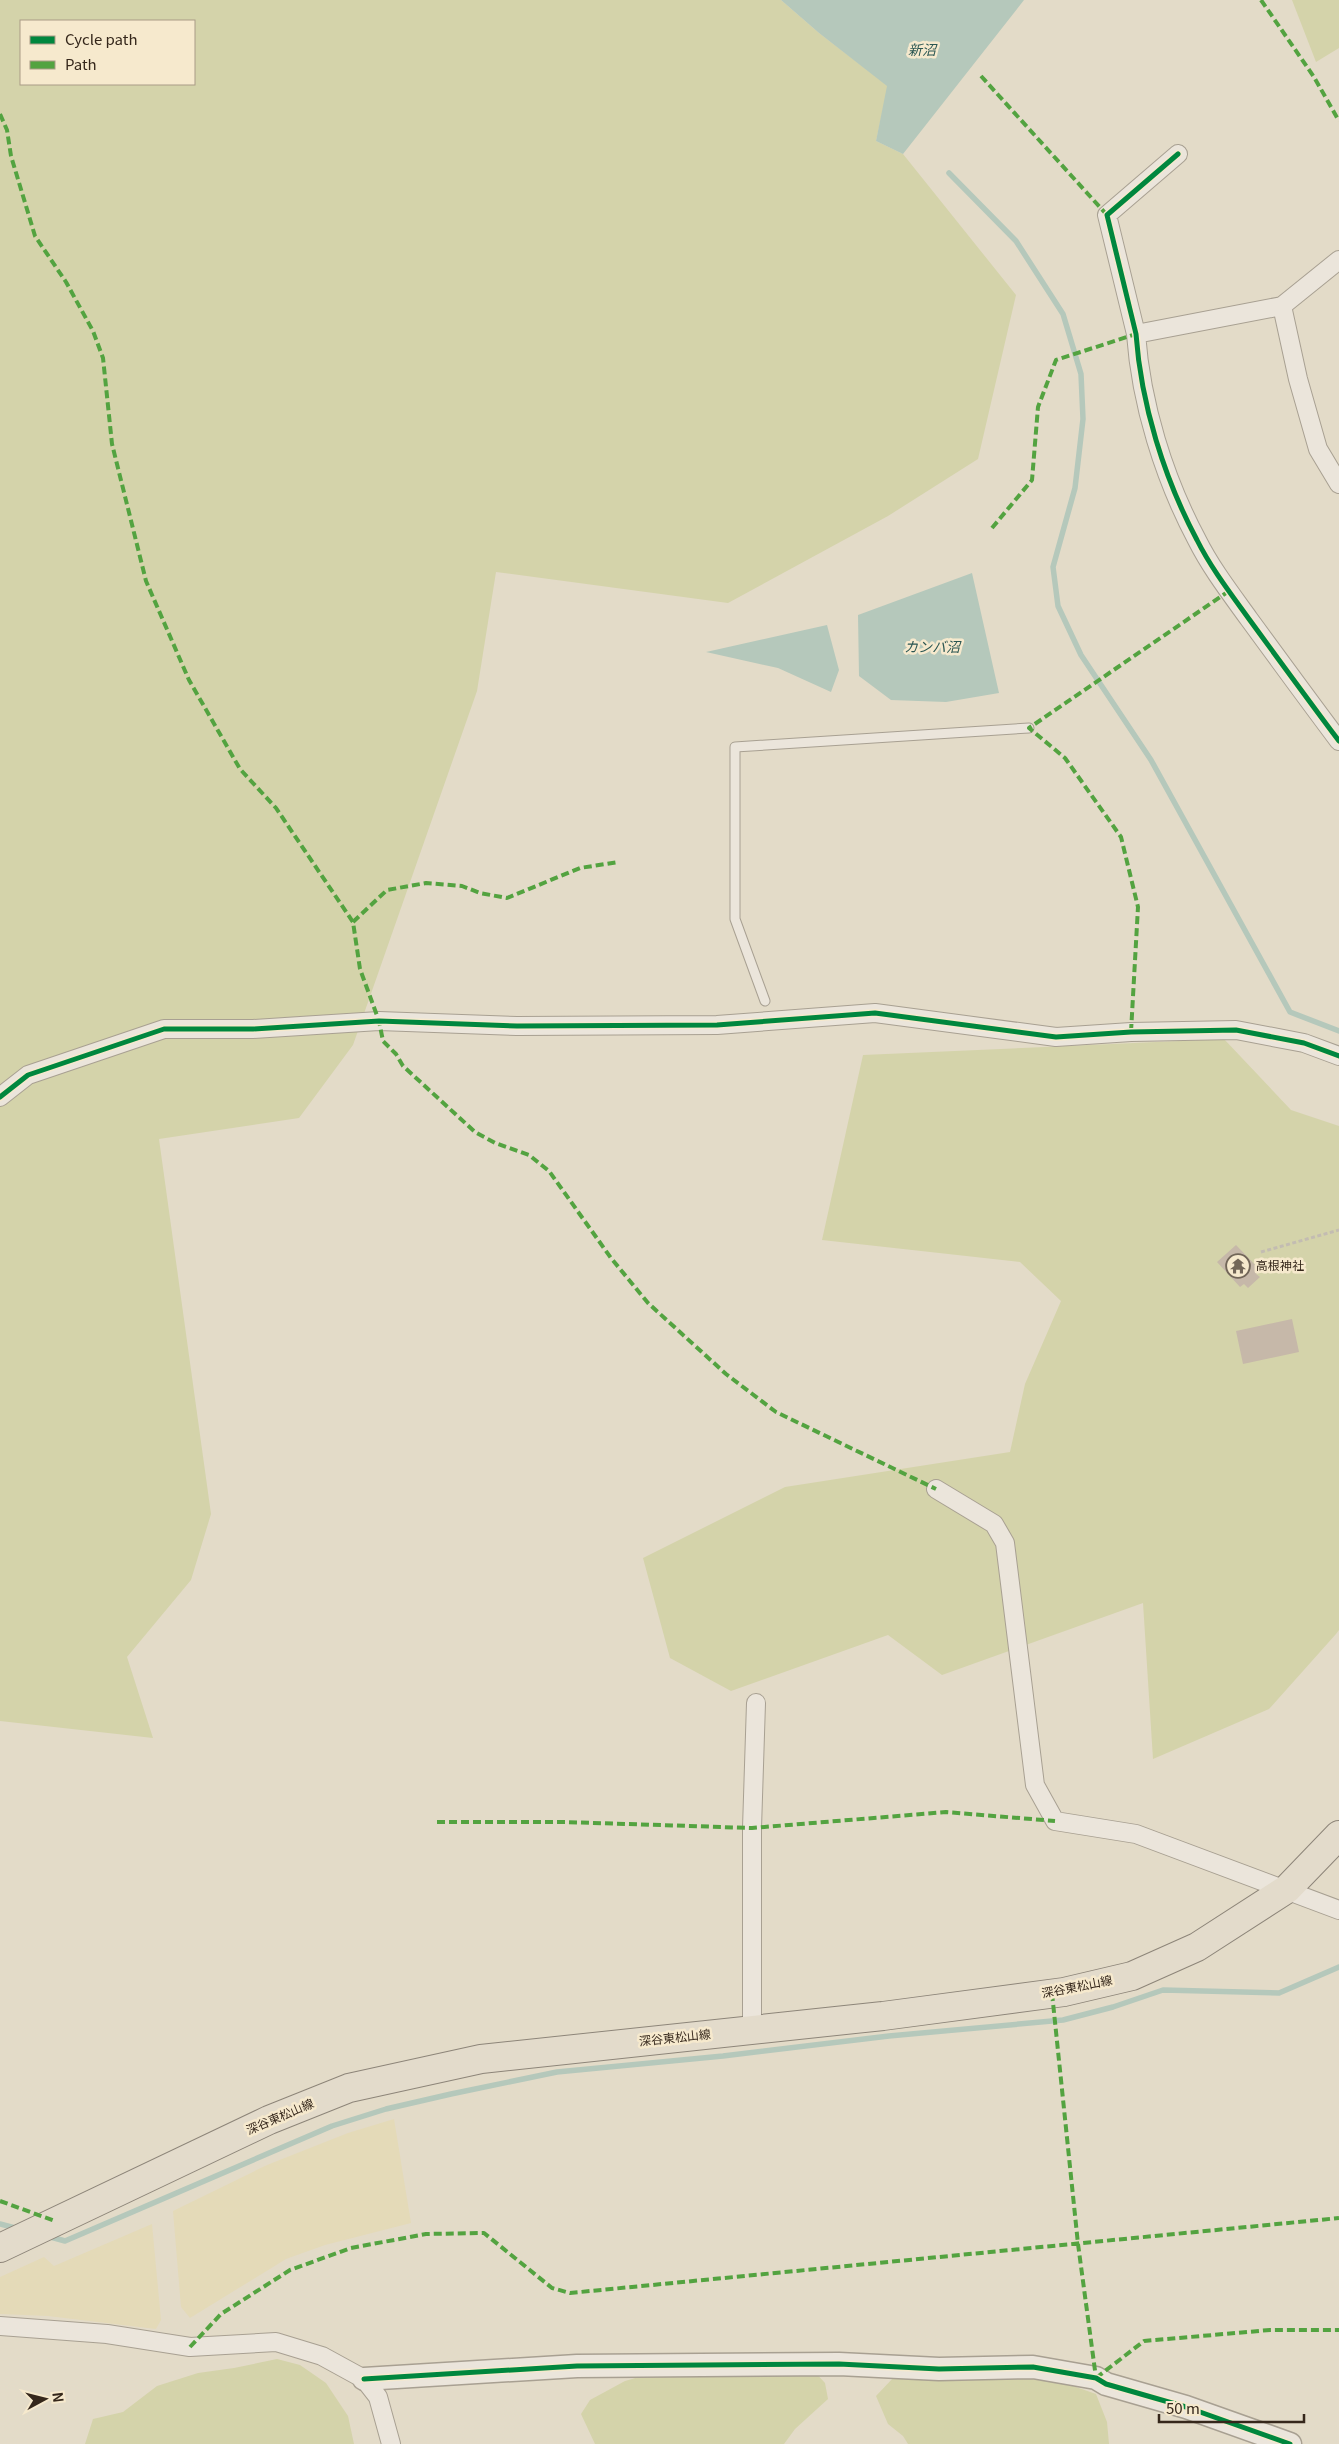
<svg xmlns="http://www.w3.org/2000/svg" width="1339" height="2444" viewBox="0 0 1339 2444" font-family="Georgia,'Noto Sans JP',serif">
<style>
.farmland{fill:#e4dab8}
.green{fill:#d4d3aa;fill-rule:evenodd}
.water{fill:#b5c8bb}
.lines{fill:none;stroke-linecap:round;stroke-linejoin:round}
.stream{stroke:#b5c8bb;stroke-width:5.5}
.building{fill:#c6b8a9}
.service-casing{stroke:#a8a092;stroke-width:11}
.minor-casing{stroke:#a8a092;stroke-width:20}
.tertiary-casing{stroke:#a8a092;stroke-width:25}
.primary-casing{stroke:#8d8579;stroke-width:30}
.path{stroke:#c3bcb2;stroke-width:3;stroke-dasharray:4 2.5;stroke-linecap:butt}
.service{stroke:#ebe5db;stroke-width:9}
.minor{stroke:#ebe5db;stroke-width:18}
.tertiary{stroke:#ebe5db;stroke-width:22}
.primary{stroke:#e3dbcb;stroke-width:28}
.quiet{stroke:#53a340;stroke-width:4;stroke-dasharray:8 4;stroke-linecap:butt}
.cycleway-casing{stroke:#f6e9cd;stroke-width:8}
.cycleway{stroke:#00873e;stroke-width:5}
.labels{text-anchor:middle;stroke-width:5;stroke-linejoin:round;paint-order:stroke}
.poi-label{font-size:12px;fill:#35271b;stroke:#f6e9cd;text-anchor:start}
.street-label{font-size:12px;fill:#35271b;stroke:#f6e9cd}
.water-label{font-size:14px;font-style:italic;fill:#2a5652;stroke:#f6e9cd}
</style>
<rect width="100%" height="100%" fill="#e3dbc8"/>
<path class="farmland" d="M 394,2119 L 411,2223 L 325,2245 L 286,2259 L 190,2318 L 181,2307 L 173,2211 L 267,2165 L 348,2133 Z
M 152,2224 L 161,2320 L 156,2329 L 48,2316 L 0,2314 L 0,2277 L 44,2257 L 54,2266 Z"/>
<path class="green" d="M 0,0 L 781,0 L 819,33 L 888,86 L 876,141 L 903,154 L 1016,295 L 978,459 L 888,516 L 728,603 L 496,572 L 477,691 L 353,1045 L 299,1118 L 159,1139 L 211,1514 L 191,1580 L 127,1657 L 153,1738 L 0,1721 ZM 21,21 L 194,21 L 194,84 L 21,84 Z
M 1292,0 L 1339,0 L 1339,48 L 1316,62 Z
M 1224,1039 L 1291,1110 L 1339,1126 L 1339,1630 L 1336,1634 L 1269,1709 L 1153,1759 L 1143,1603 L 942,1675 L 888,1635 L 731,1691 L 670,1658 L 643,1558 L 785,1487 L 1010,1452 L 1025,1384 L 1061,1301 L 1020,1262 L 822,1240 L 863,1055 Z
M 277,2359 L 300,2365 L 326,2383 L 348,2416 L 354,2444 L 85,2444 L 93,2419 L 123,2412 L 157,2386 L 198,2373 L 234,2368 Z
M 813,2370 L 825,2383 L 828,2399 L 795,2429 L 784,2444 L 595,2444 L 581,2414 L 590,2400 L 625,2381 L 660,2371 Z
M 1046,2372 L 1073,2386 L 1096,2394 L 1107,2422 L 1109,2444 L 908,2444 L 903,2436 L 888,2424 L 876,2396 L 894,2377 Z"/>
<path class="water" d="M 781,0 L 1024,0 L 903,154 L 876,141 L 887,86 L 819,33 Z
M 972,573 L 999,693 L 946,702 L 891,700 L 859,676 L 858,615 Z
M 827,625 L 839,670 L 831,692 L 778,668 L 706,652 Z"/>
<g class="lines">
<path class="stream" d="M 949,173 L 1016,241 L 1063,314 L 1081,374 L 1083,419 L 1075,488 L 1053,567 L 1058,606 L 1081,655 L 1151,760 L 1290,1012 L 1339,1031
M 0,2224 L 19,2229
M 47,2236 L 65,2241 L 332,2126 L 386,2109 L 451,2094 L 557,2072 L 723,2056 L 889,2036 L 1063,2020 L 1113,2007 L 1163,1990 L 1279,1993 L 1339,1967"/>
</g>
<path class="building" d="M 1236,1245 L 1260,1270 L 1256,1274 L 1260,1277 L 1248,1288 L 1244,1284 L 1240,1287 L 1217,1262 Z
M 1292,1319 L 1299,1352 L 1243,1364 L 1236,1331 Z"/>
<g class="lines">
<g class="service-casing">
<path id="service" d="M 765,1001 L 735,919 L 735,747 L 1029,728"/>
</g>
<g class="minor-casing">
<path id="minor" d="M 1178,154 L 1107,215 L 1136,334 C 1141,404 1164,478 1197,540 C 1211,568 1231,594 1249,619 C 1279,660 1309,701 1339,741
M 1282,306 L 1298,379 L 1318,449 L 1339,484
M 1136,334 L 1282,306 L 1339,260
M 0,1097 L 28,1075 L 164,1029 L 253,1029 L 379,1021 L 517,1026 L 717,1025 L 875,1013 L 1056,1037 L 1131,1032 L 1236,1030 L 1304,1043 L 1339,1056
M 936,1489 L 994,1524 L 1005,1543 L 1035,1785 L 1055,1821 L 1136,1834 L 1339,1910
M 752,2030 L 752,1828 L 756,1703
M 0,2326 L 107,2334 L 190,2347 L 276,2342 L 322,2356 L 364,2379 L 378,2397 L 391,2444"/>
</g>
<g class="tertiary-casing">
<path id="tertiary" d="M 364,2379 L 577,2366 L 839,2364 L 939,2369 L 1033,2367 L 1096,2378 L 1106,2384 L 1186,2407 L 1290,2444"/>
</g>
<g class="primary-casing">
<path id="primary" d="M 0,2248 L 269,2120 L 349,2088 L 481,2059 L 883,2016 L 1064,1992 L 1132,1976 L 1197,1947 L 1287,1889 L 1339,1835"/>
</g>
<path class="path" d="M 1261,1252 L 1339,1230"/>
<use href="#service" class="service"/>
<use href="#minor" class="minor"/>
<use href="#tertiary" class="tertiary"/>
<use href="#primary" class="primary"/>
<path class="quiet" d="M 1261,0 L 1314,77 L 1339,121
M 981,76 L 1107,215
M 0,114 L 7,130 L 11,156 L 35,236 L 66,282 L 93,331 L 103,358 L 112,444 L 146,581 L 189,680 L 240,769 L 276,808 L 353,922 L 360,969 L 379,1021 L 383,1041 L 396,1054 L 403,1066 L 475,1132 L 495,1143 L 529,1155 L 549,1171 L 611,1258 L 648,1303 L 726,1374 L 776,1412 L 936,1489
M 992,528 L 1032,480 L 1038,407 L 1056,360 L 1136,334
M 353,922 L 387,890 L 426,883 L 462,886 L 480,893 L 507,898 L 580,868 L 618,862
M 1131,1032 L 1138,907 L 1121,837 L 1065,758 L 1029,728 L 1229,591
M 437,1822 L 565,1822 L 752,1828 L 946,1812 L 1055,1821
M 1052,1993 L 1078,2244 L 1096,2378
M 0,2201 L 55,2221
M 190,2347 L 221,2314 L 290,2270 L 351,2248 L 426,2234 L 484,2233 L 552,2288 L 570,2293 L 1339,2218
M 1096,2378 L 1144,2341 L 1270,2330 L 1339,2330"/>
<g class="cycleway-casing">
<path id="cycleway" d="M 1178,154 L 1107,215 L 1136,334 C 1141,404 1164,478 1197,540 C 1211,568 1231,594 1249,619 C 1279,660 1309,701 1339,741
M 0,1097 L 28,1075 L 164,1029 L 253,1029 L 379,1021 L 517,1026 L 717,1025 L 875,1013 L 1056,1037 L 1131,1032 L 1236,1030 L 1304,1043 L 1339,1056
M 364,2379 L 577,2366 L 839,2364 L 939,2369 L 1033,2367 L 1096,2378 L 1106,2384 L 1186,2407 L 1290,2444"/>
</g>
<use href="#cycleway" class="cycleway"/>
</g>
<defs>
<g id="temple-ring" transform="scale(1.25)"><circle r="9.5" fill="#f6e9cd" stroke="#726658" stroke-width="1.5"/><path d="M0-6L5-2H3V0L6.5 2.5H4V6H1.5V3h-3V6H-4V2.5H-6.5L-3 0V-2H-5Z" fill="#726658"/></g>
</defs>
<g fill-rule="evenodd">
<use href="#temple-ring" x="1238" y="1266"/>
</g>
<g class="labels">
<g class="poi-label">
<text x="1256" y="1270">高根神社</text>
</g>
<g class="street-label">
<text transform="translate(1077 1987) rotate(-11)" y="4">深谷東松山線</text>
<text transform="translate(675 2038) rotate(-6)" y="4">深谷東松山線</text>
<text transform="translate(280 2117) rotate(-23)" y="4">深谷東松山線</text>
</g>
<g class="water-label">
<text x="922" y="55">新沼</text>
<text x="932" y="652">カンバ沼</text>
</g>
</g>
<rect x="20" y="20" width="175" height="65" fill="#f6e9cd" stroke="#a99b86"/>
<rect x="30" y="36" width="25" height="8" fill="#00873e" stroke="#a99b86"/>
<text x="65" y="45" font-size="15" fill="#35271b">Cycle path</text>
<rect x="30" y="61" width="25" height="8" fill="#53a340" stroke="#a99b86"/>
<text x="65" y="70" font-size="15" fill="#35271b">Path</text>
<g transform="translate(45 2399) rotate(83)" stroke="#f6e9cd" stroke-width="4" paint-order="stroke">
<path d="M0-4L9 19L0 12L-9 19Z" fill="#35271b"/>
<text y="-8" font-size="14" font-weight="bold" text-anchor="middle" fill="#35271b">N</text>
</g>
<path d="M1159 2414v8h145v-8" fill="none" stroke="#35271b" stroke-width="2.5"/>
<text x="1166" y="2414" font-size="15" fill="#35271b" stroke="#f6e9cd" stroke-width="4" paint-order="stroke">50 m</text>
</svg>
